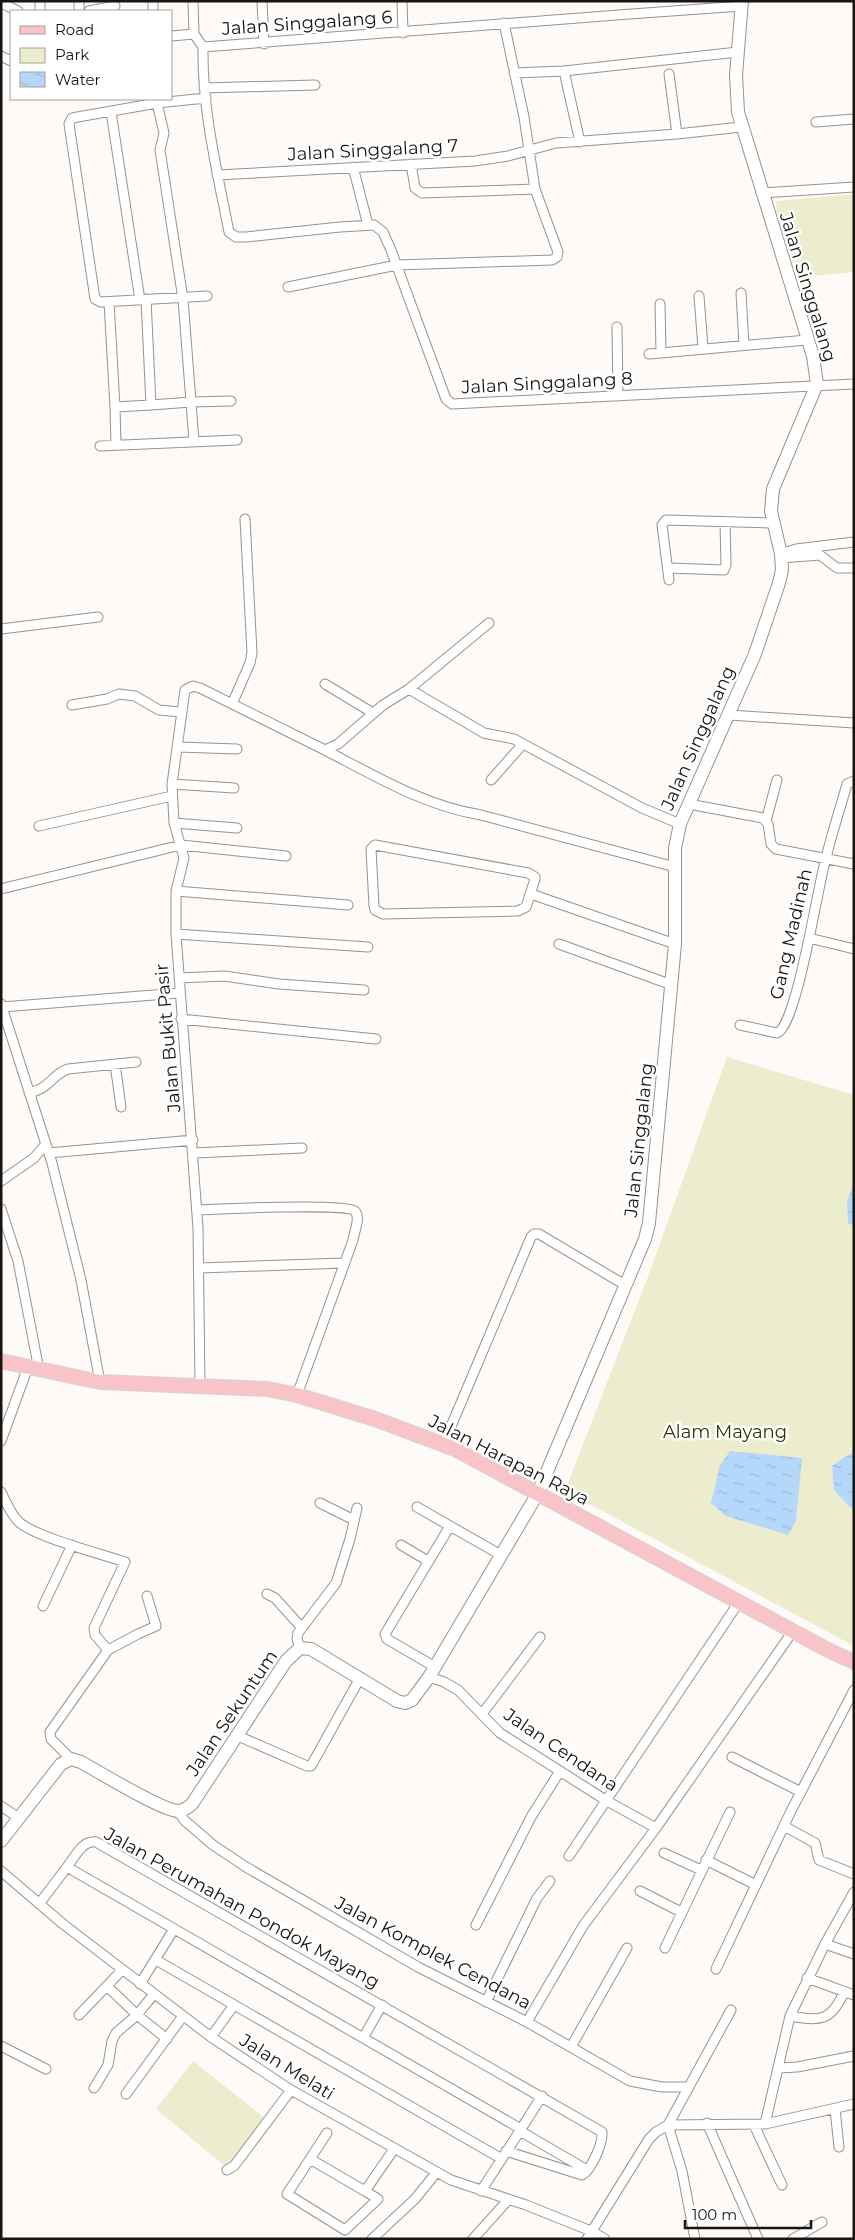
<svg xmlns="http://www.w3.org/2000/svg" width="855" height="2240" viewBox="0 0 855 2240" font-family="Montserrat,sans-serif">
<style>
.park{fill:#ebedce}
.water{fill:url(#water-ripples)}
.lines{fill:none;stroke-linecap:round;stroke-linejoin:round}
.street-casing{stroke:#9b928b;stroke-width:11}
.secondary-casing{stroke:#9b928b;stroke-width:14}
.primary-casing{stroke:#d5d5d4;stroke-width:16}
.street{stroke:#fff;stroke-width:9}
.secondary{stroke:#fff;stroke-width:12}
.primary{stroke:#f9c4c8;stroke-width:14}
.labels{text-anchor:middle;stroke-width:5;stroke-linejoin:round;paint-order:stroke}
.street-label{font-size:18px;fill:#171412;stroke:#fff}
.park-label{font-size:18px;fill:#323300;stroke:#fff}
</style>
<defs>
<pattern id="water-ripples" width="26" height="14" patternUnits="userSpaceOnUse" patternTransform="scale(1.25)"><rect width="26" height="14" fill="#b5d7f9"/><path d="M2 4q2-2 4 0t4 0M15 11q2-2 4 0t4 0" fill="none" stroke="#9bb8d4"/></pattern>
</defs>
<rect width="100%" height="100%" fill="#fefaf8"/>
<path class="park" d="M 854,194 L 854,272 L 799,277 L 777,215 L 776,201 Z
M 727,1057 L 854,1095 L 854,1646 L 565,1491 L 649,1274 Z
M 193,2061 L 265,2118 L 226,2167 L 156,2109 Z"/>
<path class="water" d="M 854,1182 L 854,1225 L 848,1224 L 847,1202 Z
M 730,1451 L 802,1458 L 796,1521 L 788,1535 L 726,1516 L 711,1503 L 720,1465 Z
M 854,1453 L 854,1508 L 851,1508 L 834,1490 L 832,1466 L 846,1456 Z"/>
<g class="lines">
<g class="street-casing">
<path id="street" d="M 79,1 L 79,11
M 193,1 L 194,34
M 262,1 L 264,44
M 402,1 L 403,33
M 1,3 L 18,11
M 40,11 L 40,1
M 89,11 L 115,6
M 153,11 L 153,1
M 171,36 L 194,34 L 203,47
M 203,47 C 202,109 217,171 229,232 L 236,237 L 246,237 L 340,227 L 374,225 L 383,232 L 391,250 L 446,399 L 452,404 L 854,384
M 203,47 C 382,35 562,18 742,6
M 1,56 L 11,61
M 564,71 L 580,142
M 514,73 L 564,71 L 738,52
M 669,74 L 677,134
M 204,88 L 315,85
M 206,98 L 157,103 L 72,118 L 69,124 L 95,299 L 101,302 L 207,296
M 111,112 L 140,300
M 816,122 L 854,119
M 411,164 L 415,188 L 422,193 L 535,189
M 353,167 L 368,225
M 217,175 L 475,161 L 508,156 L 556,143 L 677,134 L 741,127
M 761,193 L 854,187
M 288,287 L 397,265 L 552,260 L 557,257 L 558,252 L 535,189 L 524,117 L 504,23
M 741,293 L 744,345
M 699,296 L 703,348
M 109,302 L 115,407 L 151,405 L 146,299
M 660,304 L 661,352
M 617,327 L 618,396
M 649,354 L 807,340
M 151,405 L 191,402 L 183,299 L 160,150 L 164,133 L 157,103
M 115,407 L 116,445
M 194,442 L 191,402 L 231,401
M 100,446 L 237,440
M 781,554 L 796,549 L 854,542
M 781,558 L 820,555 L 837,568 L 854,568
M 668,568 L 724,570 L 726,565 L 725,522
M 669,580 L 662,525 L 666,520 L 772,523
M 1,629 L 98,617
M 325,684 L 373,713
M 409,689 L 484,733 L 514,739 L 642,808 L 680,824
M 232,704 L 250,663 L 252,653 L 245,519
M 72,705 L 107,699 L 119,694 L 135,696 L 159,710 L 181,712
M 729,715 L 854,723
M 178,747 L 237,749
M 325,750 C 375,776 425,806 481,815 L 675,867
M 491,780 L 523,744
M 172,784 L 234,788
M 689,804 L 763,818 L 768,824 L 771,844 L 776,849 L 854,864
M 766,821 L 777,780
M 174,823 L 237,828
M 39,826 L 172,796
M 375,845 L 528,873 L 535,877 L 535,879 L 526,907 L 518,911 L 383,914 L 375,910 L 374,906 L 371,849 Z
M 1,889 L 181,845 L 286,856
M 176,891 L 348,905
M 531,894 L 675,944
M 176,934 L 368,947
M 809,938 L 854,949
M 559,944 L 672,985
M 179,978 L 224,976 L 279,984 L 364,990
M 1,1004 L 52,1163 L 81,1280 L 100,1382
M 2,1007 L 179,993
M 181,1019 L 376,1039
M 740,1025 L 777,1033 C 797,1026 818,884 826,858 C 832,833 840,809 847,784 L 854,781
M 115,1064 L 121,1107
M 29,1093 C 51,1088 51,1075 68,1069 L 136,1062
M 49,1153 L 193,1140
M 194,1153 L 302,1148
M 1,1181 L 34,1158 L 46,1144
M 1,1209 L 18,1261 L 39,1370
M 197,1210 C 217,1209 346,1203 355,1211 C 361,1218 354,1232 353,1240 L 297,1395
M 200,1268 L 344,1263
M 200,1386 L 198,1228 L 176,934 L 176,891 L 184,858 L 174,823 L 172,784 L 185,690 L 193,686 L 200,688 L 325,750 L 338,744 L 383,705 L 409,689 L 489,623
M 1,1441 L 28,1367
M 444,1443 L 531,1237 L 534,1234 L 539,1234 L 625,1285
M 1,1492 C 6,1502 11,1515 19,1522 C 35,1537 102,1554 125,1562 L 94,1628 L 95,1635 L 108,1650
M 320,1503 L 354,1520
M 417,1507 L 450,1526
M 401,1545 L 428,1561
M 267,1594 L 275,1598 L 302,1628
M 43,1606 L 72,1545
M 300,1648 L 297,1639 L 298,1633 L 336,1583 L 350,1539 L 357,1508
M 435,1667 L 387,1639 L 385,1634 L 450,1526 L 501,1555
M 429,1677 L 444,1682 L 458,1690 L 500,1733 L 607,1801 L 656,1828
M 482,1714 L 540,1637
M 238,1736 L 307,1766 L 311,1766 L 360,1678
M 732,1757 L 801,1792
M 71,1759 L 51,1739 L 50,1732 L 108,1650 L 138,1634 L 156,1626 L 147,1596
M 1,1806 L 19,1818
M 178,1811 L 184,1820 L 213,1845 L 246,1867 L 418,1967 L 527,2022 L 630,2081 L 662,2087 L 689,2087
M 784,1826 L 815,1843 L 819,1860 L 854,1874
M 664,1853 L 701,1870
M 569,1856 L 739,1602
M 706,1860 L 756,1885
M 67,1867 C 75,1857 82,1840 96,1842 L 602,2132 C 603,2143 592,2169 582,2175 L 506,2151
M 1,1871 L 63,1924 L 211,2037 L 291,2090 L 451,2180 L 526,2205 L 591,2231 L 605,2239
M 640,1891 L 681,1912
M 39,1904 L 67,1867 L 521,2129 L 481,2191
M 476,1925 L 531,1817 L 560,1771
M 825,1944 L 854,1954
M 665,1948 L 730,1812
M 156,1960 L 502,2159
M 716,1969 L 791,1811 L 854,1690
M 807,1978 L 854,1995
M 140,1984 L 174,1929
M 107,1986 L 137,2015 L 167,2039
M 486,2002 L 537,1898 L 550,1881
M 79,2015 L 122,1970
M 790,2016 C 820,2021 831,2022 844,1992
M 527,2022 L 583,1926 L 656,1828 L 793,1631
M 211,2037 L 234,2005
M 363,2038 L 382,2005
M 1,2046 L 46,2069
M 571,2047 L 627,1948
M 779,2068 L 797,2067 L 854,2056
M 94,2088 L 108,2065 L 112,2041 L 116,2033 L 137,2015 L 154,1994
M 126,2094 L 183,2016
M 835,2109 L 839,2147
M 707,2123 L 758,2239
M 765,2124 L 790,2016 L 825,1944 L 854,1892
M 754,2125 L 782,2185
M 521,2129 L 542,2096
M 520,2131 L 587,2170
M 310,2159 L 327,2133
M 227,2170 L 234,2166 L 291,2090
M 365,2191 L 378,2199 L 345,2230 L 287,2194 L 310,2159 L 365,2191 L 394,2149
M 372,2239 L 415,2199 L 436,2173
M 473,2239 L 508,2200
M 587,2239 L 649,2139 L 656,2132 L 668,2125 L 765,2124 L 854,2104
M 695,2239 L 682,2171 L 668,2125 L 731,2010
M 793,2239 L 822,2222"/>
</g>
<g class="secondary-casing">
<path id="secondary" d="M 1,1841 L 61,1764 L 71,1759 L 81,1762 C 99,1772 161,1810 178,1811 C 184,1811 188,1807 192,1804 L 286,1661 L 300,1648 L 311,1649 L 397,1701 L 405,1703 L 412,1700 L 429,1677 L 538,1493 L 645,1239 L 649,1223 L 675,944 L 675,848 L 680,824 L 755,654 L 779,583 L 782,570 L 781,554 L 771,511 L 773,489 L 817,384 L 813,356 L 738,112 L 736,75 L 742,1"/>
</g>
<g class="primary-casing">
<path id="primary" d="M 1,1361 L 100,1382 L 268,1389 L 297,1395 L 375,1419 L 455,1449 L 826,1649 L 854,1662"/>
</g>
<use href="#street" class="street"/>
<use href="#secondary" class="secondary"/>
<use href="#primary" class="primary"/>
</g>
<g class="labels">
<g class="street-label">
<text transform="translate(307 23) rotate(-4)" y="6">Jalan Singgalang 6</text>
<text transform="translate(373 150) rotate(-3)" y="6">Jalan Singgalang 7</text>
<text transform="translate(808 287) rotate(73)" y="6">Jalan Singgalang</text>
<text transform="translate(547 383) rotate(-3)" y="6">Jalan Singgalang 8</text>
<text transform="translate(698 738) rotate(-66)" y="6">Jalan Singgalang</text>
<text transform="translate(791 934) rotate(-77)" y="6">Gang Madinah</text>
<text transform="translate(168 1038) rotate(-95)" y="6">Jalan Bukit Pasir</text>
<text transform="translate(639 1140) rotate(-84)" y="6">Jalan Singgalang</text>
<text transform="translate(509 1460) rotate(27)" y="6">Jalan Harapan Raya</text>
<text transform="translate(232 1713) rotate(-56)" y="6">Jalan Sekuntum</text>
<text transform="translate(561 1750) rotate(34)" y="6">Jalan Cendana</text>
<text transform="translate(242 1908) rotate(29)" y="6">Jalan Perumahan Pondok Mayang</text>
<text transform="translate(433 1953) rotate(28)" y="6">Jalan Komplek Cendana</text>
<text transform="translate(287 2067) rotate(32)" y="6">Jalan Melati</text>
</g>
<g class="park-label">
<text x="725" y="1438">Alam Mayang</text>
</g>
</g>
<rect width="855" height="2240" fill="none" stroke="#171412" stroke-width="5"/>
<rect x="10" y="10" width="162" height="90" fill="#ffffff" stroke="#a2a1a0"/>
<rect x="20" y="26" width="25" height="8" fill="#f9c4c8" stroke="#a2a1a0"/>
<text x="55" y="35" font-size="15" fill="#171412">Road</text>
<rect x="20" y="48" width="25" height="15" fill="#ebedce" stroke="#a2a1a0"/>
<text x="55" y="60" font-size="15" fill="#171412">Park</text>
<rect x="20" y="72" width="25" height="15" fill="url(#water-ripples)" stroke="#a2a1a0"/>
<text x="55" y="85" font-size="15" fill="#171412">Water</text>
<path d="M685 2220v8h126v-8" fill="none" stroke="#171412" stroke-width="2.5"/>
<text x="692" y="2220" font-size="15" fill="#171412" stroke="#ffffff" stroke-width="4" paint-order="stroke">100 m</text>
</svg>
